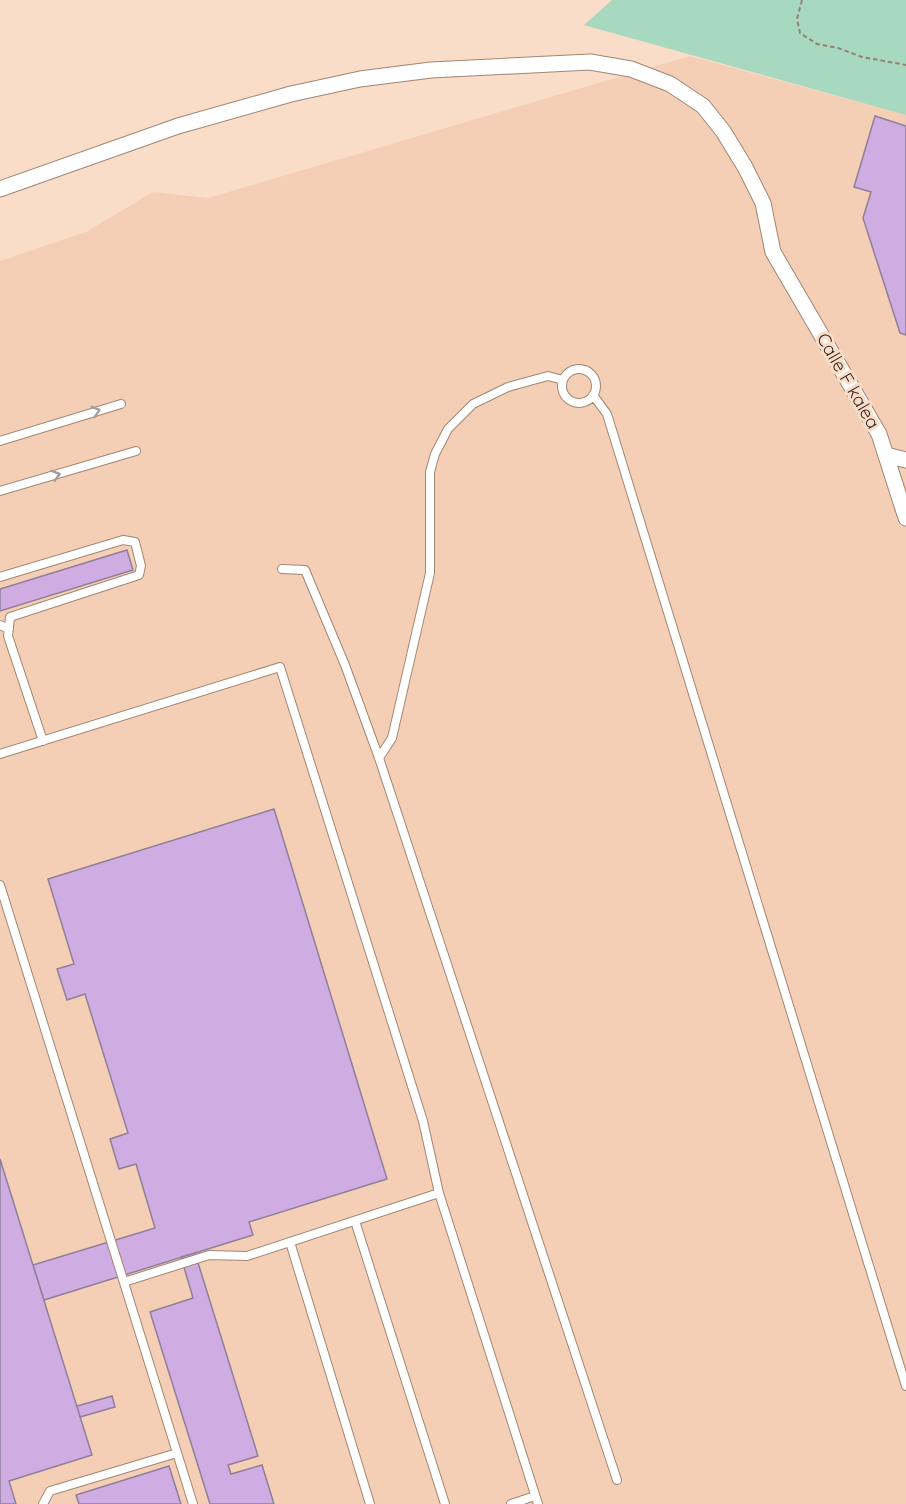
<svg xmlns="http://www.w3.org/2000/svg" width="906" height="1504" viewBox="0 0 906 1504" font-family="Quicksand,sans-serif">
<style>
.built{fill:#f4cfb6}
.green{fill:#a7d8c0}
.building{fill:#cface1;stroke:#907f99;stroke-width:1.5}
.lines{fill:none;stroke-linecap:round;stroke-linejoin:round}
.lane-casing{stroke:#a18673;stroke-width:10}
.street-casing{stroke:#a18673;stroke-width:17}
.path{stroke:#968274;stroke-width:2;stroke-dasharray:4.5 3;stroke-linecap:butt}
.lane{stroke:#fff;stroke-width:8}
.street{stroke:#fff;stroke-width:15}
.oneway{stroke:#a39e9b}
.labels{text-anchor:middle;stroke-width:6;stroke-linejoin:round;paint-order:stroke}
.street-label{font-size:18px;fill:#332820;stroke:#faddc8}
</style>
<rect width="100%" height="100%" fill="#faddc8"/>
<path class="built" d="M 690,56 L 906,115 L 906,1504 L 0,1504 L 0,261 L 86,232 L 153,192 L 208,198 Z"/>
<path class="green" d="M 612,0 L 906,0 L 906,115 L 584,25 Z"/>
<path class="building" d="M 875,116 L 906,126 L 906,335 L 900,333 L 863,218 L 871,192 L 854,187 Z
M 127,550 L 133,570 L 0,611 L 0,589 Z
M 274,809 L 387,1179 L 249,1222 L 253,1235 L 44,1300 L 33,1265 L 155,1228 L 136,1164 L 119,1169 L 110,1139 L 128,1133 L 85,994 L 67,1000 L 57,969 L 74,964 L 48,879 Z
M 0,1159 L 92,1455 L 9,1481 L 16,1504 L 0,1504 Z
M 195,1253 L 258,1456 L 228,1465 L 231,1474 L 262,1465 L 274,1504 L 210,1504 L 150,1312 L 193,1298 L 181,1257 Z
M 112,1396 L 115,1407 L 80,1417 L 77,1406 Z
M 169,1466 L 181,1504 L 79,1504 L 76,1495 Z"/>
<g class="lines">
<g class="lane-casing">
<path id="lane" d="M562 386a17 17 0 1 1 34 0a17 17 0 1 1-34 0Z
M 593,395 L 607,414 L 906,1386
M 0,441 L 121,404
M 0,491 L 136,451
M 282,569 L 305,570 L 345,665 L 379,758 L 617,1480
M 0,577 L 123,540 L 135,542 L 141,566 L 139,575 L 10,617 L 8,636 L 43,741
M 0,625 L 9,629
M 0,754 L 280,667 L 423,1121 L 439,1193 L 538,1504
M 379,758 L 392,738 L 430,573 L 430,472 L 435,454 L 448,429 L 473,404 L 508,387 L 548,376 L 563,380
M 0,885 L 193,1504
M 355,1221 L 445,1504
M 290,1242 L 370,1504
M 124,1282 L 209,1255 L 247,1256 L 439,1193
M 43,1504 L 50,1491 L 177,1453
M 511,1504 L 535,1496"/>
</g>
<g class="street-casing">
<path id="street" d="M 0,189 L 178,126 L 291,94 L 360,79 L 431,70 L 590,62 L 631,69 L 670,84 L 703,106 L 723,131 L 745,167 L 763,203 L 773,252 L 879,434 L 906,518
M 886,455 L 906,460"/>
</g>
<path class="path" d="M 802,0 L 797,19 L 800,33 L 817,44 L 838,48 L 862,57 L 906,65"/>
<use href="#lane" class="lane"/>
<use href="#street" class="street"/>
</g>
<defs><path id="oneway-chevron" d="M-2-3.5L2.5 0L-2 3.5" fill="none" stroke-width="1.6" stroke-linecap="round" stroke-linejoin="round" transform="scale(1.5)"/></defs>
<g class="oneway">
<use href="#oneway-chevron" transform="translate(96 411) rotate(-17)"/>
<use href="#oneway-chevron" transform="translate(56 475) rotate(-16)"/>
</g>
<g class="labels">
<g class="street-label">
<text transform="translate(848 381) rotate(60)" y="6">Calle F kalea</text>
</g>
</g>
</svg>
